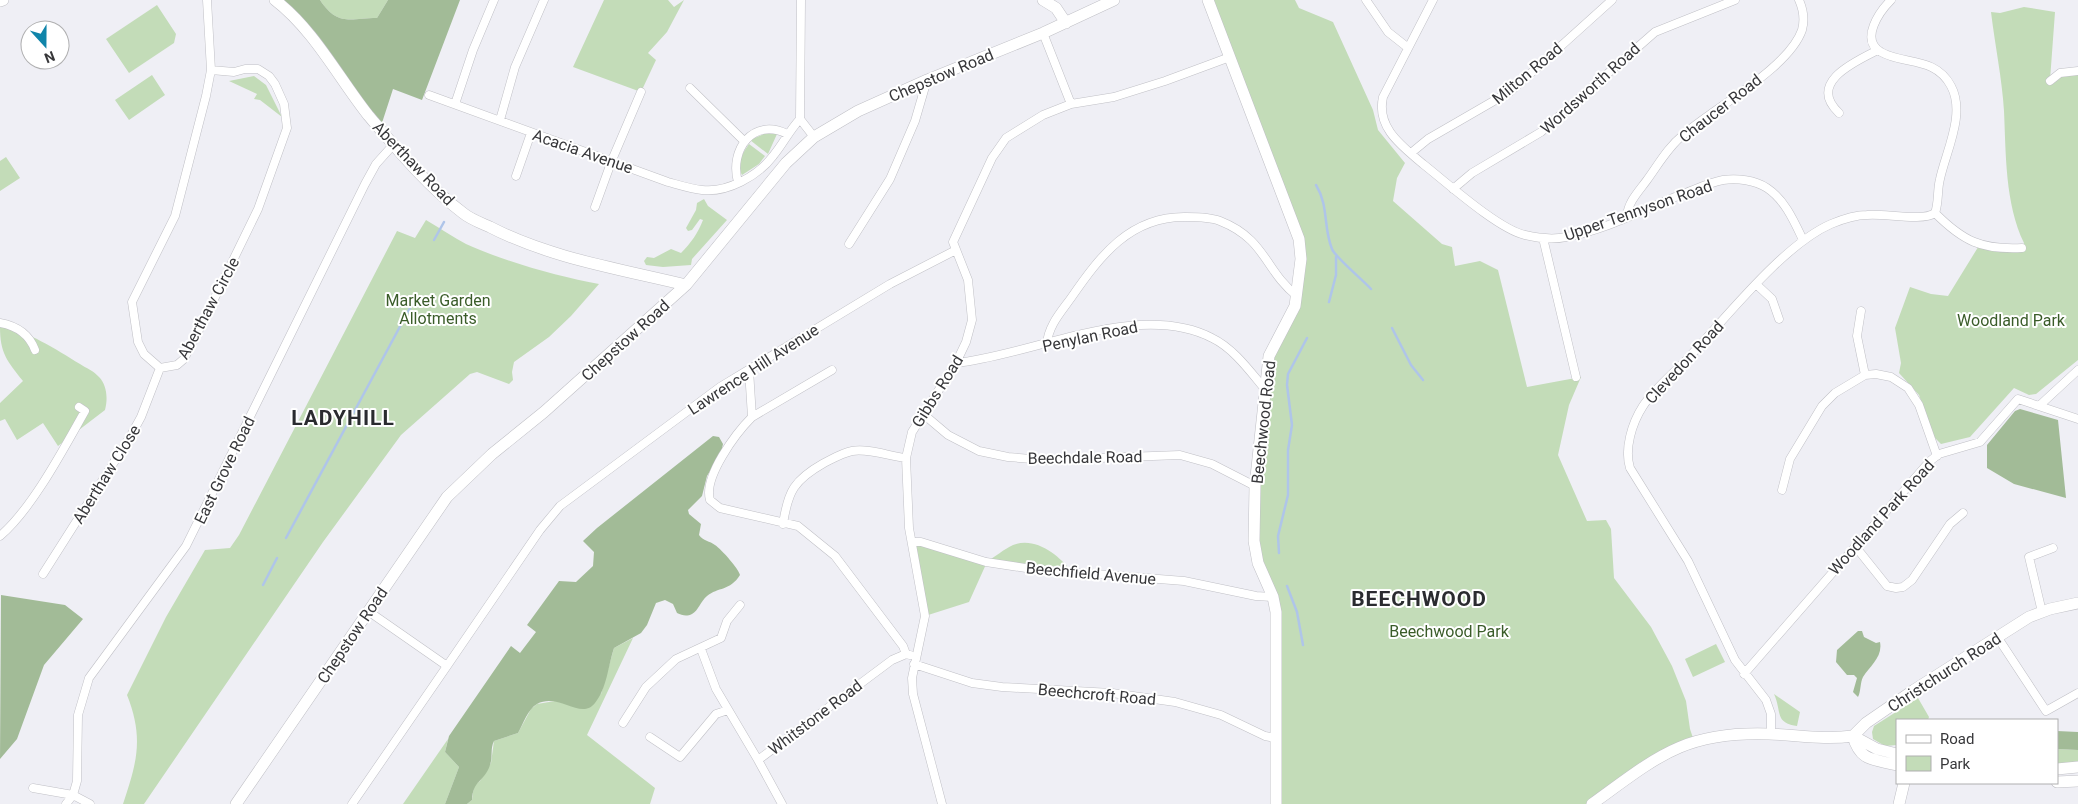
<svg xmlns="http://www.w3.org/2000/svg" width="2078" height="804" viewBox="0 0 2078 804" font-family="Roboto,sans-serif">
<style>
.green{fill:#c3dcb8}
.forest{fill:#a2bb97}
.lines{fill:none;stroke-linecap:round;stroke-linejoin:round}
.stream{stroke:#afc5e9;stroke-width:2.5}
.street-casing{stroke:#c0c0c6;stroke-width:9}
.secondary-casing{stroke:#c0c0c6;stroke-width:12}
.street{stroke:#fff;stroke-width:8}
.secondary{stroke:#fff;stroke-width:11}
.labels{text-anchor:middle;stroke-width:4;stroke-linejoin:round;paint-order:stroke}
.street-label{font-size:16px;fill:#37373a;stroke:#fff}
.park-label{font-size:16px;fill:#3a5c29;stroke:#fff}
.district-label{font-size:21px;font-weight:bold;letter-spacing:1px;fill:#2a2b2f;stroke:#fff}
</style>
<rect width="100%" height="100%" fill="#efeff5"/>
<path class="green" d="M 320,0 L 388,0 L 377,18 C 350,18 338,27 320,0 Z
M 604,0 L 668,0 L 674,7 L 684,0 L 667,32 L 648,53 L 656,60 L 641,92 L 573,67 Z
M 1209,0 L 1295,0 L 1299,8 L 1333,22 L 1373,110 L 1378,130 L 1405,163 L 1397,178 L 1393,201 L 1442,244 L 1452,247 L 1455,266 L 1480,261 L 1498,270 L 1527,387 L 1581,377 L 1569,405 L 1558,455 L 1587,521 L 1606,520 L 1611,529 L 1614,578 L 1651,627 L 1672,666 L 1686,701 L 1690,729 L 1694,741 L 1592,804 L 1276,804 L 1276,627 L 1254,541 L 1269,356 L 1291,317 L 1301,259 Z
M 157,5 L 176,34 L 174,43 L 129,73 L 106,39 Z
M 2024,7 L 2055,12 L 2050,80 L 2078,71 L 2078,360 L 2036,394 L 2029,395 L 2014,388 L 1970,437 L 1941,444 L 1933,436 L 1919,395 L 1899,373 L 1901,363 L 1895,328 L 1910,287 L 1931,294 L 1948,296 L 1980,244 L 2022,248 L 2024,243 C 2005,203 2006,155 2004,111 C 2002,79 1995,45 1991,12 L 2000,13 Z
M 152,75 L 165,95 L 129,120 L 115,100 Z
M 254,76 L 266,85 L 282,117 L 260,100 L 254,99 L 257,94 L 229,81 Z
M 766,133 L 777,134 L 768,154 L 750,140 Z
M 749,144 L 765,156 L 759,164 L 742,175 C 736,164 742,154 749,144 Z
M 6,157 L 20,178 L 0,191 L 0,161 Z
M 704,199 L 708,206 L 727,220 L 692,259 L 691,265 L 663,267 L 646,265 L 644,261 L 647,257 L 654,258 L 671,249 L 681,253 C 691,243 698,233 703,220 L 700,219 L 692,230 L 688,231 L 686,228 L 696,210 L 697,203 Z
M 426,220 C 440,228 453,237 466,244 C 503,261 559,277 599,284 L 571,316 L 549,337 L 514,362 L 512,372 L 513,380 L 509,384 L 477,372 L 470,374 L 401,435 L 323,542 L 144,804 L 123,804 C 137,762 144,738 127,695 L 166,617 L 205,550 L 230,548 L 239,535 L 397,231 L 415,238 Z
M 0,327 C 29,331 55,349 80,364 C 86,368 94,371 99,377 C 107,385 108,399 105,410 L 58,446 L 43,423 L 17,440 L 5,419 L 0,421 L 0,403 L 23,381 C 7,361 0,353 0,327 Z
M 912,542 L 986,562 C 995,557 1004,549 1013,545 C 1035,536 1059,555 1071,571 L 987,562 L 969,602 L 925,616 Z
M 633,638 L 587,735 L 655,788 L 650,804 L 467,804 L 472,800 L 474,785 L 480,781 L 491,763 L 494,741 L 518,733 L 531,709 L 537,704 L 555,701 L 563,703 L 601,694 L 614,648 Z
M 1716,644 L 1725,662 L 1693,677 L 1685,659 Z
M 1774,694 L 1800,712 L 1797,726 C 1774,723 1782,711 1774,694 Z
M 1918,698 L 1929,717 L 1928,720 L 1897,720 L 1897,745 L 1885,746 L 1873,739 L 1872,732 L 1874,726 Z
M 448,739 L 445,752 L 459,767 L 445,804 L 403,804 Z
M 2057,749 L 2078,750 L 2078,763 L 2057,764 Z"/>
<path class="forest" d="M 277,0 L 320,0 C 338,27 350,18 377,18 L 388,0 L 460,0 L 422,100 L 393,89 L 380,129 Z
M 2020,409 L 2058,420 L 2066,498 L 2014,484 L 1987,468 L 1987,445 L 2015,411 Z
M 713,436 L 719,437 L 723,444 L 721,453 L 707,476 L 702,496 L 688,510 L 689,514 L 701,524 L 699,535 C 703,541 710,541 715,545 C 722,550 739,569 740,575 C 730,591 718,587 707,596 C 701,601 698,611 692,614 C 686,617 682,615 677,613 L 673,604 L 665,600 L 656,603 L 647,625 L 641,633 L 614,648 C 608,666 607,688 595,703 C 581,721 559,692 537,704 C 528,709 523,724 518,733 L 494,741 C 490,749 493,757 490,765 C 484,783 473,779 472,800 L 467,804 L 445,804 L 459,767 L 445,752 L 449,736 L 511,646 L 520,653 L 536,632 L 527,625 L 559,581 L 576,582 L 593,566 L 594,552 L 583,541 L 597,528 Z
M 1,595 L 65,605 L 83,619 L 44,665 L 17,739 L 0,759 Z
M 1858,631 L 1862,631 L 1864,637 L 1876,643 L 1880,642 C 1883,657 1870,666 1863,677 C 1860,683 1861,691 1858,697 L 1853,692 L 1857,678 L 1854,675 L 1847,675 L 1836,662 L 1837,650 Z
M 2057,731 L 2078,732 L 2078,750 L 2057,749 Z"/>
<g class="lines">
<path class="stream" d="M 1316,185 C 1329,206 1323,227 1332,249 C 1335,257 1363,280 1371,289
M 434,240 L 444,222
M 1329,302 L 1336,275 L 1336,257
M 1392,328 L 1411,365 L 1423,380
M 286,538 L 410,308
M 1279,553 L 1278,536 L 1288,495 L 1288,450 L 1292,425 L 1287,385 L 1288,374 L 1307,338
M 263,585 L 277,558
M 1287,586 L 1297,612 L 1303,645"/>
<g class="street-casing">
<path id="street" d="M 207,0 L 211,70 L 206,96 L 175,216 L 132,302 L 138,342 L 144,354 L 160,368 L 177,365 L 184,359 L 200,328 L 258,209 L 287,128 L 284,104 L 275,84 L 269,76 L 258,69 L 245,69 L 234,72 L 211,70
M 801,0 L 800,119 L 814,137
M 1366,0 L 1388,32 L 1407,47
M 1433,0 L 1383,97 C 1376,128 1402,146 1423,164 C 1446,182 1498,229 1525,235 C 1538,238 1552,240 1566,237 C 1605,230 1643,210 1680,195 C 1694,190 1708,183 1723,180 C 1737,178 1755,180 1767,188 C 1785,200 1794,221 1803,240
M 1891,0 C 1880,11 1859,40 1881,52 C 1903,65 1935,56 1951,86 C 1966,114 1946,151 1940,179 C 1937,190 1939,202 1935,213
M 1043,33 L 1071,104
M 2050,81 L 2060,73 L 2078,71
M 690,88 L 744,141
M 429,95 L 668,182 C 679,185 691,189 702,190 C 727,193 758,176 773,156 C 783,144 789,131 800,119
M 455,104 L 473,50 L 494,0
M 1839,113 C 1807,83 1854,62 1878,50
M 500,120 L 515,67 L 544,0
M 1411,153 L 1428,139 L 1511,91 L 1612,0
M 516,176 L 531,133
M 738,182 C 729,150 753,117 787,134
M 1453,189 L 1472,173 L 1541,132 L 1655,32 L 1735,0
M 595,207 L 612,160 L 641,92
M 1935,213 C 1963,241 1981,250 2022,248
M 1627,216 C 1628,202 1639,191 1647,180 C 1658,165 1668,147 1683,135 C 1714,108 1789,68 1802,30 C 1805,19 1803,9 1799,0
M 1543,238 L 1576,377
M 849,244 L 890,179 L 915,121 L 927,80
M 1757,285 L 1772,299 L 1779,319
M 1861,311 L 1857,336 L 1865,375
M 0,323 C 17,326 29,334 35,350
M 1047,344 C 1048,326 1061,312 1071,298 C 1100,256 1130,216 1186,217 C 1197,217 1210,217 1220,221 C 1266,239 1265,271 1297,296
M 956,363 C 1033,355 1139,300 1212,338 C 1233,348 1249,370 1264,388
M 749,370 L 752,417 C 736,433 703,477 710,500 L 720,508 L 798,526 L 835,556 L 903,646 L 906,654
M 2039,406 L 2078,370
M 922,413 L 948,435 L 979,451 L 1008,457 L 1044,460 L 1180,455 L 1212,464 L 1255,486
M 752,417 L 832,370
M 1782,490 L 1790,459 L 1822,406 L 1835,393 L 1865,375 L 1876,374 L 1891,377 L 1908,388 L 1919,405 L 1937,456
M 783,524 C 788,491 794,480 824,463 C 832,459 842,453 852,451 C 868,448 889,456 906,458
M 0,536 C 32,509 64,448 85,411 L 79,407
M 912,542 L 921,542 L 986,562 L 1032,569 L 1184,581 L 1256,596 L 1273,597
M 1855,546 L 1887,586 L 1896,588 L 1903,587 L 1912,580 L 1950,524 L 1963,513
M 43,574 L 130,437 L 141,417 L 160,368
M 368,611 L 447,666 L 540,530 L 560,506 L 720,387 L 890,284 L 956,250
M 2042,612 L 2029,557 L 2053,548
M 1998,638 L 2046,711 L 2078,693
M 701,649 L 716,689 L 758,760
M 914,664 L 972,683 L 1002,687 L 1112,693 L 1175,702 L 1221,715 L 1265,736 L 1275,738
M 1744,674 L 1930,461 L 1939,454 L 1980,442 L 2018,399 L 2078,419
M 623,723 L 646,687 L 676,659 L 721,638 L 727,621 L 740,605
M 1771,734 L 1771,714 L 1766,700 L 1735,660 L 1688,561 L 1630,468 C 1624,449 1632,423 1643,406 C 1655,388 1675,372 1690,356 C 1727,317 1783,245 1831,224 C 1843,219 1855,215 1867,215 C 1884,213 1922,222 1935,213
M 650,737 L 680,757 L 716,714 L 728,710
M 33,788 L 73,795 L 90,804
M 66,804 L 73,795 L 77,781 L 78,715 L 89,678 L 186,546 L 365,184 L 376,164 L 394,144
M 352,804 L 447,666
M 782,804 L 758,760 L 892,660 L 906,654 L 910,655
M 942,804 L 913,694 L 912,678 L 925,616 L 909,528 L 906,458 L 912,432 L 956,363 L 966,342 L 972,320 L 968,280 L 953,242 L 992,158 L 1006,138 L 1043,115 L 1071,104 L 1114,97 L 1165,81 L 1230,57"/>
</g>
<g class="secondary-casing">
<path id="secondary" d="M 275,0 C 314,30 338,77 368,115 C 397,149 427,186 463,213 C 470,219 481,223 490,227 C 550,258 620,269 686,285
M 1043,0 L 1056,8 L 1066,23
M 1208,0 L 1299,239 L 1301,259 L 1295,306 L 1269,356 L 1255,486 L 1254,541 L 1258,563 L 1273,597 L 1276,612 L 1276,804
M 0,1 L 3,0
M 1853,736 C 1860,762 1874,759 1897,765
M 1853,736 L 1877,749 L 1897,754
M 2057,769 L 2078,767
M 2057,782 L 2078,781
M 236,804 L 447,497 L 492,454 L 544,412 L 686,285 L 786,163 L 814,137 L 858,111 L 927,80 L 1043,33 L 1114,0
M 1592,804 C 1657,757 1684,731 1769,734 C 1798,735 1824,740 1853,736 L 1866,723 L 1914,690 L 2029,617 L 2050,609 L 2078,603
M 1899,804 L 1904,783"/>
</g>
<use href="#street" class="street"/>
<use href="#secondary" class="secondary"/>
</g>
<g class="labels">
<g class="street-label">
<text transform="translate(1527 73) rotate(-40)" y="6">Milton Road</text>
<text transform="translate(941 75) rotate(-23)" y="6">Chepstow Road</text>
<text transform="translate(1590 88) rotate(-42)" y="6">Wordsworth Road</text>
<text transform="translate(1720 108) rotate(-38)" y="6">Chaucer Road</text>
<text transform="translate(583 151) rotate(19)" y="6">Acacia Avenue</text>
<text transform="translate(414 163) rotate(46)" y="6">Aberthaw Road</text>
<text transform="translate(1638 210) rotate(-19)" y="6">Upper Tennyson Road</text>
<text transform="translate(208 308) rotate(-62)" y="6">Aberthaw Circle</text>
<text transform="translate(1090 336) rotate(-12)" y="6">Penylan Road</text>
<text transform="translate(625 340) rotate(-42)" y="6">Chepstow Road</text>
<text transform="translate(1684 362) rotate(-47)" y="6">Clevedon Road</text>
<text transform="translate(753 369) rotate(-33)" y="6">Lawrence Hill Avenue</text>
<text transform="translate(937 391) rotate(-58)" y="6">Gibbs Road</text>
<text transform="translate(1263 422) rotate(-84)" y="6">Beechwood Road</text>
<text transform="translate(1085 457) rotate(-1)" y="6">Beechdale Road</text>
<text transform="translate(224 470) rotate(-64)" y="6">East Grove Road</text>
<text transform="translate(106 474) rotate(-58)" y="6">Aberthaw Close</text>
<text transform="translate(1881 517) rotate(-48)" y="6">Woodland Park Road</text>
<text transform="translate(1091 573) rotate(5)" y="6">Beechfield Avenue</text>
<text transform="translate(352 635) rotate(-56)" y="6">Chepstow Road</text>
<text transform="translate(1944 672) rotate(-33)" y="6">Christchurch Road</text>
<text transform="translate(1097 694) rotate(5)" y="6">Beechcroft Road</text>
<text transform="translate(815 717) rotate(-37)" y="6">Whitstone Road</text>
</g>
<g class="park-label">
<text x="438" y="306">Market Garden<tspan x="438" dy="18">Allotments</tspan></text>
<text x="2011" y="326">Woodland Park</text>
<text x="1449" y="637">Beechwood Park</text>
</g>
<g class="district-label">
<text x="343" y="425">LADYHILL</text>
<text x="1419" y="606">BEECHWOOD</text>
</g>
</g>
<rect x="1896" y="719" width="162" height="65" fill="#ffffff" stroke="#afafb0"/>
<rect x="1906" y="735" width="25" height="8" fill="#ffffff" stroke="#afafb0"/>
<text x="1940" y="744" font-size="15" fill="#37373a">Road</text>
<rect x="1906" y="756" width="25" height="15" fill="#c3dcb8" stroke="#afafb0"/>
<text x="1940" y="769" font-size="15" fill="#37373a">Park</text>
<g transform="translate(45 45) rotate(159)"><circle r="24" fill="#ffffff" stroke="#afafb0"/>
<path d="M0-4L9 19L0 12L-9 19Z" fill="#1085aa"/>
<text y="-8" font-size="14" font-weight="bold" text-anchor="middle" fill="#37373a">N</text>
</g>
</svg>
